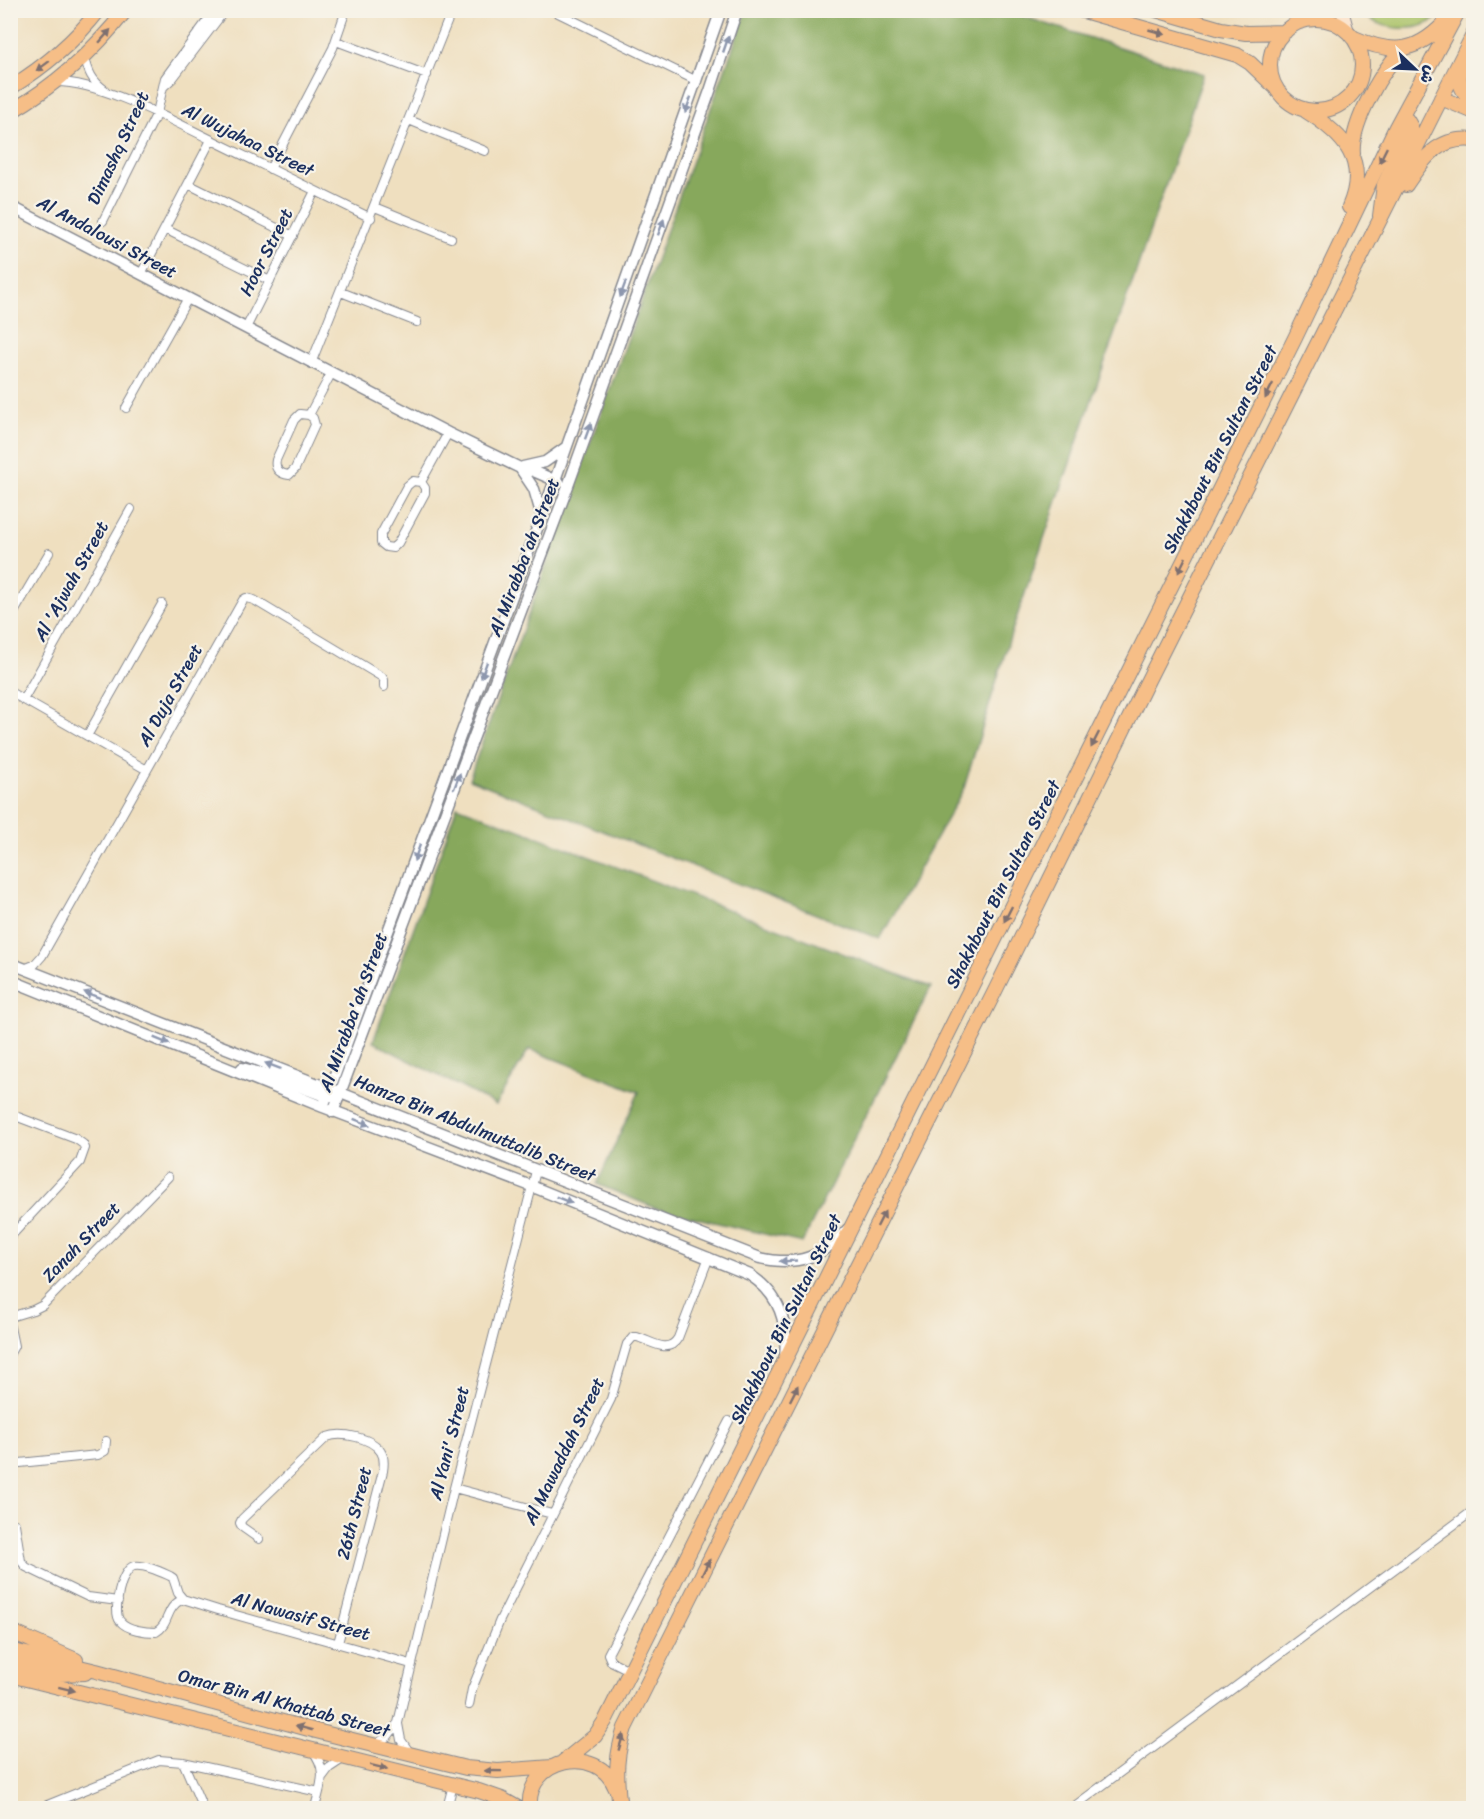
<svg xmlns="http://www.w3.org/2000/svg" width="1484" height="1819" viewBox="0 0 1484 1819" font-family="Sriracha,'Playpen Sans Arabic',sans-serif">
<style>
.green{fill:#aac267;stroke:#627862;stroke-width:1.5}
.forest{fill:#87a85c;stroke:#516c5d;stroke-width:1.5}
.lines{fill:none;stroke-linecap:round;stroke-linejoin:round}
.minor-casing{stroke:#85878e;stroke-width:10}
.tertiary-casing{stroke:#85878e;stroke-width:13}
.secondary-casing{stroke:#85878e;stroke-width:14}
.primary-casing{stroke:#85878e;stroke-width:16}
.trunk-casing{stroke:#85878e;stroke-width:16}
.minor{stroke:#fff;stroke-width:8}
.tertiary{stroke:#fff;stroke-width:10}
.secondary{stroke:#fbe5cf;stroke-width:12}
.primary{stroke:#f6be87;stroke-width:14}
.trunk{stroke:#f6be87;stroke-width:14}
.oneway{fill:#7e6f70}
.oneway2{fill:#8d97ae}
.labels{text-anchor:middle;stroke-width:4.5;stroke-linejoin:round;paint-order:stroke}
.street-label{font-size:18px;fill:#1b2f5e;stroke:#f7f3e8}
</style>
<rect width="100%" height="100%" fill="#f7f3e8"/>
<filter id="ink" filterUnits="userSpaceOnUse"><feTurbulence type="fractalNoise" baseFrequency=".0167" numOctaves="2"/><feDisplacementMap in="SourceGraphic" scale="12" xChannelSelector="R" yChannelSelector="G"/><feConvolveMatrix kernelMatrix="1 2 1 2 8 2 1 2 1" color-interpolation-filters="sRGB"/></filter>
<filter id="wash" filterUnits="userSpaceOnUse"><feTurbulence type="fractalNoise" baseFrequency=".008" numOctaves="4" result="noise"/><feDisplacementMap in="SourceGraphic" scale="24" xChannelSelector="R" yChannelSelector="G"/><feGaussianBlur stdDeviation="1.35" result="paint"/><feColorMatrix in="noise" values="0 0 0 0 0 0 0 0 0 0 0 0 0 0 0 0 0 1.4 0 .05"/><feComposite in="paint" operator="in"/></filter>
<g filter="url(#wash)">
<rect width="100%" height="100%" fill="#efdfbf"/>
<path class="green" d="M 1361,11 L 1442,11 C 1427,36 1377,32 1361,11 Z"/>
<path class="forest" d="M 746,11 L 1006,11 L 1204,74 L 1010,637 L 964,788 L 880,939 L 469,779 Z
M 457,806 L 931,987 L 802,1243 L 655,1208 L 597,1184 L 639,1092 L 529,1049 L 496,1105 L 373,1042 Z"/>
</g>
<g filter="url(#ink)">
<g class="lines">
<g class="minor-casing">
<path id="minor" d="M 552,10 L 697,81
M 336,41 L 427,75
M 85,57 C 88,72 92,81 105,90
M 56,82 C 104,82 174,122 218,143 C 269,168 320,193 371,218
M 163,87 L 173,78 L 225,10
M 409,120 L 485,151
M 270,169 L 333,48 L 346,10
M 188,184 L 293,236
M 375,207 L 451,238
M 103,221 L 157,113 L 165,78 L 215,10
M 165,229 L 270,281
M 141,274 L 211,140
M 341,292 L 417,322
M 246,328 L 315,191
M 312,361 L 452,10
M 126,408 L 188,298
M 300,414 L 309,415 L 313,418 L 315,425 L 295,469 L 289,475 C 280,474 274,469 276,460 L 294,420 Z
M 309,415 L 332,372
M 413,481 L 421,482 L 425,488 L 425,493 L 398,543 L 393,548 L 386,547 L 381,543 L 381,534 L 407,486 Z
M 421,482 L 448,433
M 10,619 L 49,553
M 10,692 L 147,770
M 23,700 L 131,509
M 87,736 L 162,604
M 24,969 L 34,965 L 42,956 L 243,600 L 246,598 L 254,600 L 382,677 L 384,680 L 384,687
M 10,1114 L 76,1139 L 83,1144 L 85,1148 L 80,1162 L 10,1237
M 10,1317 L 33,1310 L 43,1305 L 168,1177
M 10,1327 L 14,1346 L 10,1353
M 10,1464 L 98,1455 L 105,1451 L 106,1441
M 454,1488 L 552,1514
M 15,1524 L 21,1561 L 26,1567 L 88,1597 L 118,1601
M 259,1539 L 242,1527 L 240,1523 L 242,1519 L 327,1437 C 341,1431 373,1438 381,1452 C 385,1458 384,1465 383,1471 L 338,1643
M 183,1599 C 164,1608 171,1623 156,1632 C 146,1632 127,1630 120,1621 C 112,1612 121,1569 134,1566 C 144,1564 161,1572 170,1576 L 173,1578 L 178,1593 L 183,1599 L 218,1610 L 411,1664
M 631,1671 L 611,1661 L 608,1654 L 729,1421
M 469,1705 L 472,1689 L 500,1620 L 611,1399 L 627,1344 L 633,1337 L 637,1337 C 651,1341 668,1355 678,1338 L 709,1257
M 398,1724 L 401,1740 L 410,1753
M 375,1745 L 388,1736 L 398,1723 L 454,1488 L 536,1171
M 312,1750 C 329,1771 320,1785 315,1808
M 183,1762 L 203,1808
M 323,1776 L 329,1768 L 344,1758
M 40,1808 L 159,1760 L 183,1762 L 319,1792
M 447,1808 L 453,1785
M 1072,1808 L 1474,1510"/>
</g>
<g class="tertiary-casing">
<path id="tertiary" d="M 10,206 L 448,433 L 520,468 L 531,470 L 559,482
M 523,467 L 545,462 L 565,448
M 520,468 L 534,489 L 541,513
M 10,963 L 760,1258 C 799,1267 821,1257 848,1229
M 10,980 L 323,1107 L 531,1186 L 750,1275 C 780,1295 788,1322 785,1357
M 242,1068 L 269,1075 L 322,1095 L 333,1096
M 323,1107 L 555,480 L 721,10
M 333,1112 L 568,486 L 710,91 L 737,10"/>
</g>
<g class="secondary-casing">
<path id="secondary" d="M 1342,10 L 1348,32
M 1291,27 L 1305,10"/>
</g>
<g class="primary-casing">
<path id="primary" d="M 1080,10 L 1237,55 L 1250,63 L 1274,86
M 1156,10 L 1221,29 L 1246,33 L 1285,32
M1270 65a46 46 0 1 1 92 0a46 46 0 1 1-92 0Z
M 1352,37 C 1394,56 1419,53 1450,17
M 1462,66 C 1456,82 1462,92 1474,103
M 1441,98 L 1474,112
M 1306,111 C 1344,135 1369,161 1349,207
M 1353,154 C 1350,124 1383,68 1404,48
M 1406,185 C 1423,159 1438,136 1474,140
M 1380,216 L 1384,185 L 1411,127 L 1407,120 L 1400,121
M 10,1631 L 76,1660
M 10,1650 L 96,1671 L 316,1731 L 466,1768 L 498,1771 L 552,1767
M 10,1662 L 59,1674 L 85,1673
M 10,1675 L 479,1791 L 502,1799 L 518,1808
M 563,1762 L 595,1736 L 605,1721 L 1295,338 L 1396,127 L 1459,10
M 619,1800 C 616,1772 616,1755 625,1728 L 995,991 L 1148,680 L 1474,33
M 530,1808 C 525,1759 598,1742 616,1789"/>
</g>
<g class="trunk-casing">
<path id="trunk" d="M 10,88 C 44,67 74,42 99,10
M 10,112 C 57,85 93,52 126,10"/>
</g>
<use href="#minor" class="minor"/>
<use href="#tertiary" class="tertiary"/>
<use href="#secondary" class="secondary"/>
<use href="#primary" class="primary"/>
<use href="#trunk" class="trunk"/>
</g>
<defs><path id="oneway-solid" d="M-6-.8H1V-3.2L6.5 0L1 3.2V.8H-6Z" transform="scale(1.5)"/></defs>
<g class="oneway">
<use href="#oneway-solid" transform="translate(1157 32) rotate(16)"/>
<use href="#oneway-solid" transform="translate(105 36) rotate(-49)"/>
<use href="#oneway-solid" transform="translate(43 66) rotate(143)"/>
<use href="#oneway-solid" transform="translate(1383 155) rotate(116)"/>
<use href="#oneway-solid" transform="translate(1269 391) rotate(117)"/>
<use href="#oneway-solid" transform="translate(1182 565) rotate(116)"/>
<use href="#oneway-solid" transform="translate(1095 740) rotate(117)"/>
<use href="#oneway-solid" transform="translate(1008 914) rotate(117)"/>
<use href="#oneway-solid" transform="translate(881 1219) rotate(-63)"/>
<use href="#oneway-solid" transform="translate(794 1393) rotate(-63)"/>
<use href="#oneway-solid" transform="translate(706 1567) rotate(-63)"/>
<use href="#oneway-solid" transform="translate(67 1689) rotate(14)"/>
<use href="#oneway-solid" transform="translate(304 1728) rotate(-165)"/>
<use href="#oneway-solid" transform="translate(621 1742) rotate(-74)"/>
<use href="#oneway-solid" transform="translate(379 1767) rotate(14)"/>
<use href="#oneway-solid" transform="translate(493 1771) rotate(-179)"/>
</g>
<g class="oneway2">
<use href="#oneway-solid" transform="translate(726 44) rotate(-71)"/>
<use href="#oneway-solid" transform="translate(688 105) rotate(110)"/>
<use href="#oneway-solid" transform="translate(661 227) rotate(-70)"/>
<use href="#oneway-solid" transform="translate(623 289) rotate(110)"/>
<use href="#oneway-solid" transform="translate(588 431) rotate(-70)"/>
<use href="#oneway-solid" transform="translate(484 670) rotate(110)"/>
<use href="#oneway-solid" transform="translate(457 781) rotate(-69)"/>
<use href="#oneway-solid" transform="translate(417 853) rotate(110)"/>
<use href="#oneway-solid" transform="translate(92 995) rotate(-159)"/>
<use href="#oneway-solid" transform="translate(162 1041) rotate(22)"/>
<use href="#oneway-solid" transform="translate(273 1066) rotate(-159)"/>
<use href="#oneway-solid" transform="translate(362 1122) rotate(21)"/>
<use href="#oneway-solid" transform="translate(564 1200) rotate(22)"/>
<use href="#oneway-solid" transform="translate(788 1261) rotate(177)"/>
</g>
</g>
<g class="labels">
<g class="street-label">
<text transform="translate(248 140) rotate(26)" y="6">Al Wujahaa Street</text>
<text transform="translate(118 148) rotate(-65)" y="6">Dimashq Street</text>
<text transform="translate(107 237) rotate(28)" y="6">Al Andalousi Street</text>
<text transform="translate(266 252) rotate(-63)" y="6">Hoor Street</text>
<text transform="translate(1220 449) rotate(-63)" y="6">Shakhbout Bin Sultan Street</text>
<text transform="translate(524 557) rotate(-69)" y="6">Al Mirabba'ah Street</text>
<text transform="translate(71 581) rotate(-61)" y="6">Al 'Ajwah Street</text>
<text transform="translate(170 695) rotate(-61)" y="6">Al Duja Street</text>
<text transform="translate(1003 884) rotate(-63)" y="6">Shakhbout Bin Sultan Street</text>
<text transform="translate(353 1012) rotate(-70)" y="6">Al Mirabba'ah Street</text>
<text transform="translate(475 1128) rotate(22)" y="6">Hamza Bin Abdulmuttalib Street</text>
<text transform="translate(81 1242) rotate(-46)" y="6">Zanah Street</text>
<text transform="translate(786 1319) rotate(-64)" y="6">Shakhbout Bin Sultan Street</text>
<text transform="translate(449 1443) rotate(-76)" y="6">Al Yani' Street</text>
<text transform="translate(564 1451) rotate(-64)" y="6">Al Mawaddah Street</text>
<text transform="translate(354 1513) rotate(-76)" y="6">26th Street</text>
<text transform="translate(301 1616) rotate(15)" y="6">Al Nawasif Street</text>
<text transform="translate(284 1703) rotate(15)" y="6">Omar Bin Al Khattab Street</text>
</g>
</g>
<rect width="1484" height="1819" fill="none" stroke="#f7f3e8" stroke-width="36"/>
<g transform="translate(1415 69) rotate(113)" stroke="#f7f3e8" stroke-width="4.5" paint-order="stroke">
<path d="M0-4.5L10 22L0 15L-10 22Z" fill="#1b2f5e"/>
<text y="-9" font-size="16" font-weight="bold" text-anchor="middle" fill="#1b2f5e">ش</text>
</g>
</svg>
